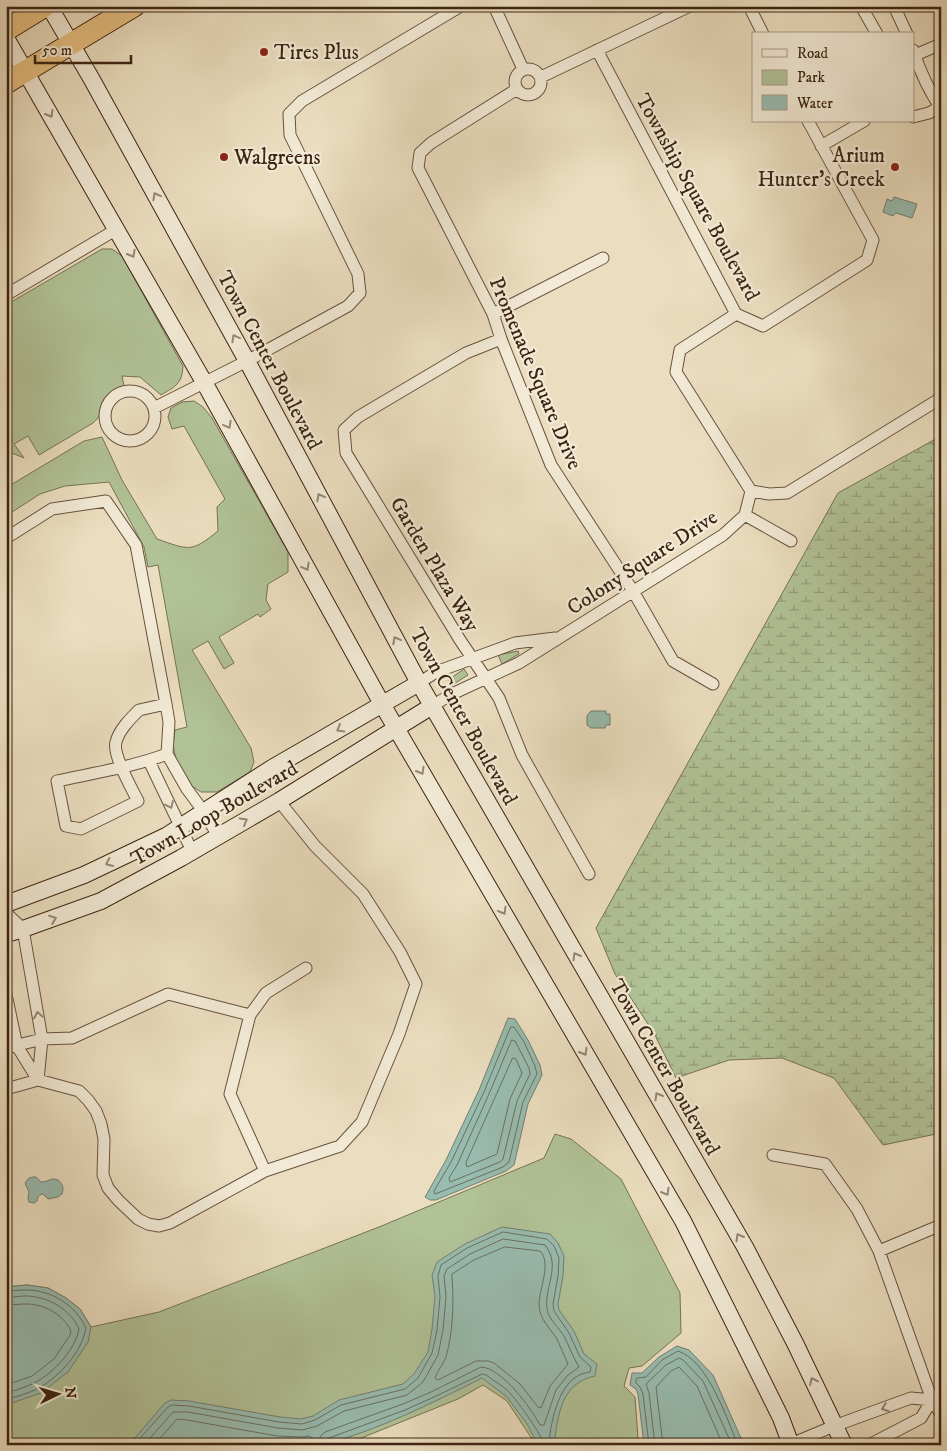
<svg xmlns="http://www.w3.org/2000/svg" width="947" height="1451" viewBox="0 0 947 1451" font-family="'IM FELL DW Pica',serif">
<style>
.green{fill:#b1c297;stroke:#767354}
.wetland{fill:url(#wetland-marsh);stroke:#767354}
.water{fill:#98bcb0;stroke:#737f71}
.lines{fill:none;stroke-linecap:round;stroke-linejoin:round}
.shore{stroke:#6a7061;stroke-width:1}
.street-casing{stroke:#68523e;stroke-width:13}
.secondary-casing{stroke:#3c2412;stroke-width:18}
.highway-casing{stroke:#3c2412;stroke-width:23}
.street{stroke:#f2ead6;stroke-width:11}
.secondary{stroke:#f2ead6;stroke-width:16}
.highway{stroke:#e6bf80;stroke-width:21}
.oneway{stroke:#978774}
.poi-dot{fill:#8f2418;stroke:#f2ead6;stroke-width:2}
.labels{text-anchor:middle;stroke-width:4.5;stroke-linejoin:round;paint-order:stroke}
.poi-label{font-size:21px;fill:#3c2412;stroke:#f2ead6;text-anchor:start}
.street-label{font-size:21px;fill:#3c2412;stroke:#f2ead6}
</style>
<defs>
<pattern id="wetland-marsh" width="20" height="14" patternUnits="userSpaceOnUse" patternTransform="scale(1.25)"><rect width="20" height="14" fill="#b1c297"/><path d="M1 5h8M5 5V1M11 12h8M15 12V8" fill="none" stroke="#919d7a"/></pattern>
</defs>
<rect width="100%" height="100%" fill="#ebdec0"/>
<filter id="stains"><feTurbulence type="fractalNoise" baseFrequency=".004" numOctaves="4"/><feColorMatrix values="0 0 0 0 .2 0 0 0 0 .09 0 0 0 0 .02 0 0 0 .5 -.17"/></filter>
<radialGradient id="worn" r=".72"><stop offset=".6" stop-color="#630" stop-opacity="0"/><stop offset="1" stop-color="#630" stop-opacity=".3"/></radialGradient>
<path class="green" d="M 102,249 L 112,249 L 122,256 L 183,366 C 182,384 176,386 161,395 L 140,377 L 122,376 L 124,386 L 106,398 L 98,418 L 93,423 L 39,455 L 28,436 L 14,444 L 24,458 L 12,453 L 6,457 L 6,305 Z
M 194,401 L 203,407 L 212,418 L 288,552 L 288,572 L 268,584 L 266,600 L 271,609 L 260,617 L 258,614 L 219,637 L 234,663 L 224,669 L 208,641 L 192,650 L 251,748 L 254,762 L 250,772 L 217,792 L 201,792 L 189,784 L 177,765 L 173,745 L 175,730 L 187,727 L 158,565 L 148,567 L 144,547 L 109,482 L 65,486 L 40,494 L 6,516 L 6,482 L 9,486 L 84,441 L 102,437 L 122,480 L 157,539 C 189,550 191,553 218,531 L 217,507 L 225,499 L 184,426 L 172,429 L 168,417 L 171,408 L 182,402 Z
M 518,651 L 519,654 L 502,664 L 498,655 Z
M 464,669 L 468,675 L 452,685 L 448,680 Z
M 555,1134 L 571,1139 L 621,1179 L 680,1293 L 681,1333 L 642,1366 L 629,1368 L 624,1386 L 635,1397 L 638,1438 L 639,1445 L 536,1445 L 507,1401 L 483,1385 L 458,1399 L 344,1445 L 6,1445 L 6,1287 L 27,1285 L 48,1288 L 66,1298 L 80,1309 L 91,1327 L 159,1312 L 379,1227 L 544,1158 Z"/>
<path class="wetland" d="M 941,436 L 941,1133 L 883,1145 L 834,1078 L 782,1058 L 729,1060 L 676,1078 L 654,1033 L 615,974 L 596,928 L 838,493 Z"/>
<path class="water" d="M 894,197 L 917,204 L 912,218 L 896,213 L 893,216 L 883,212 L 887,199 L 892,201 Z
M 591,711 L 606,711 L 606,714 L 610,714 L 610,725 L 606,725 L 605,728 L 591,728 L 587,725 L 587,716 Z
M 508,1018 L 515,1019 L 528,1040 L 540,1065 L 542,1075 L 528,1104 L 514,1165 L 506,1171 L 436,1200 L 430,1200 L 425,1197 L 446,1160 L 479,1090 Z
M 33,1177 L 36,1177 L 41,1182 C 48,1182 51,1177 58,1180 C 63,1185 64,1187 62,1194 L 58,1197 L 48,1199 L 43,1194 C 38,1195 38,1197 37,1201 L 34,1203 L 29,1202 L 28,1198 L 29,1192 L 25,1183 L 29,1178 Z
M 502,1227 L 550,1234 L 558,1243 L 564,1256 L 563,1276 L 558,1304 L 559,1310 L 574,1331 L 584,1354 L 597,1364 L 595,1376 C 561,1383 558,1415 554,1445 L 541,1445 L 536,1441 L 527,1424 L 507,1397 L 482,1378 C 430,1404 377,1431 321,1445 L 126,1445 L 134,1439 L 165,1403 L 171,1400 L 189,1401 L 280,1417 L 301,1419 L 313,1416 L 339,1400 L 403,1384 L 414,1374 L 428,1352 L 432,1329 L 435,1296 L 432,1275 L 437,1262 L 465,1244 Z
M 27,1285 L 48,1288 L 66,1298 L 80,1309 L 91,1327 L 88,1342 L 68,1372 L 41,1393 L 6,1405 L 6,1287 Z
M 677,1346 L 689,1350 L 713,1375 L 744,1445 L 644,1445 L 638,1394 L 636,1389 L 630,1385 L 632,1373 L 642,1373 L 659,1357 Z"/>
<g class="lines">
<path class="shore" d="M 511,1027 L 514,1027 L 524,1042 L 535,1066 L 537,1074 L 523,1102 L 509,1162 L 503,1167 L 435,1194 L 434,1191 L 451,1162 L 484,1092 Z
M 512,1040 L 515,1041 L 529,1068 L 530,1074 L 517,1101 L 503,1159 L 500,1162 L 450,1182 L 449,1178 L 457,1165 L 489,1094 Z
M 513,1058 L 516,1059 L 522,1073 L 510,1099 L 497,1154 L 467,1167 L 466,1163 Z
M 505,1247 L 540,1251 C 552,1263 539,1289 539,1304 C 539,1319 550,1328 557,1339 C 561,1347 564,1356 568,1364 L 550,1386 L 541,1408 L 538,1407 L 520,1384 L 494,1363 L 488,1361 L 476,1361 L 438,1380 L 435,1378 C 437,1371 443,1365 446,1357 C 453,1332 454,1303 452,1277 L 452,1274 L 474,1260 Z
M 6,1291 C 13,1291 19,1290 26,1290 C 52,1290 75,1305 86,1328 C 81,1353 61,1375 39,1388 C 30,1393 17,1396 6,1400
M 6,1298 C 13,1297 20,1296 27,1296 C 49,1297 70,1309 79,1329 C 75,1350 54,1372 36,1382 C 27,1387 16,1390 6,1393
M 6,1305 C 13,1305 19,1304 26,1304 C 44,1304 63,1314 71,1331 L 70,1335 L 54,1359 L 32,1376 L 6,1385
M 134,1445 L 168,1407 L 172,1405 L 189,1406 L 279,1422 L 302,1424 L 315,1420 L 341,1405 L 405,1389 L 418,1378 L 432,1353 L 437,1330 L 440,1297 L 438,1276 L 441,1265 L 467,1248 L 503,1232 L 547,1239 L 554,1246 L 559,1258 L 558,1276 L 553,1304 L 554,1311 L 569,1333 L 580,1357 L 591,1367 L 590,1372 C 584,1373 577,1375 572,1380 C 557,1393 550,1425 549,1445
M 144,1445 L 173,1412 L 188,1412 L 278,1428 L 302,1430 L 317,1426 L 344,1411 L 407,1395 L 423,1382 L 438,1355 L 443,1330 L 446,1297 L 444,1276 L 447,1269 L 470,1254 L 503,1239 L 545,1245 C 563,1267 541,1291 548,1313 C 551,1321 559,1328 564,1336 C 569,1346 573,1357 579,1367 L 567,1376 L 556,1390 L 544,1425 L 540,1425 C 531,1408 502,1368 481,1367 L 431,1392 L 403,1404 L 325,1432 L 320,1437 L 319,1445
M 154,1445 L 177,1419 L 187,1420 L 277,1436 L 301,1437 L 309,1436 L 312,1438 L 311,1445
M 325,1445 L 326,1440 L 329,1438 L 405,1410 L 434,1397 L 482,1374 L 486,1375 C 494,1381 505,1387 511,1394 C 518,1402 543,1436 544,1445
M 649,1445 L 643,1394 L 640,1387 L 636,1383 L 636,1380 L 637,1378 L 646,1377 L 662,1360 L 678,1351 C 708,1361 726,1417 738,1445
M 655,1445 L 649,1393 L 646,1384 L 666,1365 L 679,1358 L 683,1360 L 703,1381 L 732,1445
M 663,1445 L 656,1387 L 671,1371 L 679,1367 L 697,1386 L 723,1445"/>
<g class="street-casing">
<path id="street" d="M 494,6 L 523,69
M 749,6 L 763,34
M 861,6 L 877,34
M 894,6 L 907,34
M 597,50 L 736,314 L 763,326 L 867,260 L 873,240 L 808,121
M 913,50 C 920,71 928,90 941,108
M 913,56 L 941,44
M515 82a13 13 0 1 1 26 0a13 13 0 1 1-26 0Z
M 541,77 L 690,6
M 517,89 L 431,143 L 420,153 L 418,168 L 493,314 L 501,339 L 551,465 L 633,591 L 673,661 L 713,684
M 913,117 L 929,113 L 940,107
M 821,146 L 864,121
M 6,295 L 117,229
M 493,314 L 603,258
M 501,339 L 466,353 L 358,417 L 344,430 L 346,453 L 460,640 L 499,698 L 522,755 L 589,874
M105 416a25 25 0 1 1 50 0a25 25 0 1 1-50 0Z
M 154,408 L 247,361 L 348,306 L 360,293 L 358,274 L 290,135 L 289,114 L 302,101 L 461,6
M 751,491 L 769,494 L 787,493 L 941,398
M 745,515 L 791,541
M 6,538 L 52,509 L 106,501 L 136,545 L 166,704
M 419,683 L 436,672 L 515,643 L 555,638
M 432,706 L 452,694 L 519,663 L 723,535 L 745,515 L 751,491 L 676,372 L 680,350 L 736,314
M 167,754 C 132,767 94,773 57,781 L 66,826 L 81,829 L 138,801 C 132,789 112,754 116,742 C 119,730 130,719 139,710 L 166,704 L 169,722 L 167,754 L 187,789 L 204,812 L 218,836
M 149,761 L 192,851
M 6,913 L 23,929 L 42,1039 L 38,1080
M 6,994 L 17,1046 L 38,1080
M 6,1048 L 42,1039 L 72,1038 L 168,994 L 250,1015
M 6,1089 L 38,1080 L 79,1091 L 88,1100 L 96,1111 L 101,1124 L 104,1139 L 103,1175 L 108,1188 L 118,1200 L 138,1219 L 148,1224 L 159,1226 L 170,1223 L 265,1171 L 340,1146 L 362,1122 L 399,1034 L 416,984 L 400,952 L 363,894 L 315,846 L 279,801
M 773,1155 L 825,1164 L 857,1209 L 879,1251 L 932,1400 L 941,1414
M 265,1171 L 230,1094 L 250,1015 L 266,993 L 306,968
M 879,1251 L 941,1225
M 791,1444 L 834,1426 L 911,1398 L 932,1400 L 941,1397
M 869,1445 L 921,1418 L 932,1400"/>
</g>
<g class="secondary-casing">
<path id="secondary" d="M 49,6 L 91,78 L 247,361 L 419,683 L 745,1247 L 795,1343 L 844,1445
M 6,38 L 204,382 L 382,704 L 683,1221 L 781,1418 L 791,1445
M 6,904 L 84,875 L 166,836 L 272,768 L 419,683
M 6,934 L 23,929 L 101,901 L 181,858 L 279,801 L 432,706"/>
</g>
<g class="highway-casing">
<path id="highway" d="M 6,30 L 45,6
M 6,83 L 134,6"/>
</g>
<use href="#street" class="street"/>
<use href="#secondary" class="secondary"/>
<use href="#highway" class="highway"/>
</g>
<defs><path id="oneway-chevron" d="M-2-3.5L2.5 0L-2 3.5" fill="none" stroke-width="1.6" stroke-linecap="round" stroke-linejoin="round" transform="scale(1.25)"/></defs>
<g class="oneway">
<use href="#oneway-chevron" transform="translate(50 114) rotate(60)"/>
<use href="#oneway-chevron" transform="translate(156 196) rotate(-119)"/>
<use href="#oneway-chevron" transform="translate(132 254) rotate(60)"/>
<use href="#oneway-chevron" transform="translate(235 338) rotate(-119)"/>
<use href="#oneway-chevron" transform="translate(228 425) rotate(61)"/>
<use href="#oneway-chevron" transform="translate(320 497) rotate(-118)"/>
<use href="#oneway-chevron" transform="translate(306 567) rotate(61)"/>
<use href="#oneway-chevron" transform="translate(396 640) rotate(-118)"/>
<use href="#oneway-chevron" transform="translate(340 729) rotate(150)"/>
<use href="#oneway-chevron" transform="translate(421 771) rotate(60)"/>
<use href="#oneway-chevron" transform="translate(170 805) rotate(65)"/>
<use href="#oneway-chevron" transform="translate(244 821) rotate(-30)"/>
<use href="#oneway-chevron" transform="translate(109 863) rotate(155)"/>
<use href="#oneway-chevron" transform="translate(503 911) rotate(60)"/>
<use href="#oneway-chevron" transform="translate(53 919) rotate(-20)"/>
<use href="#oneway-chevron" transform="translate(576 956) rotate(-120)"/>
<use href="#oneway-chevron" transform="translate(38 1015) rotate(-100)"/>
<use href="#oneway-chevron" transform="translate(584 1052) rotate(60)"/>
<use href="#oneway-chevron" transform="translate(658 1096) rotate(-120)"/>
<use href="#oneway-chevron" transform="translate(666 1192) rotate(60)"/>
<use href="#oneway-chevron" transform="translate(739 1237) rotate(-120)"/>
<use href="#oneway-chevron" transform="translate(813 1381) rotate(-115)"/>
<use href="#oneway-chevron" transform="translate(885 1408) rotate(160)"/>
</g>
<g class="poi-dot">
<circle cx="264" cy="52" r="5"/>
<circle cx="224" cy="157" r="5"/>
<circle cx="895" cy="167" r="5"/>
</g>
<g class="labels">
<g class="poi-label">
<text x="274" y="59">Tires Plus</text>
<text x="885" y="162" text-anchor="end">Arium<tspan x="885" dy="24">Hunter's Creek</tspan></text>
<text x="234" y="164">Walgreens</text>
</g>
<g class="street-label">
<text transform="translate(698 197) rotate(61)" y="7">Township Square Boulevard</text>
<text transform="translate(270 360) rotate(62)" y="7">Town Center Boulevard</text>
<text transform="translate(536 373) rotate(67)" y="7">Promenade Square Drive</text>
<text transform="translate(642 562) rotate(-33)" y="7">Colony Square Drive</text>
<text transform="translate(435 564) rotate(59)" y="7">Garden Plaza Way</text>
<text transform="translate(464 716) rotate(61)" y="7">Town Center Boulevard</text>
<text transform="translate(214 813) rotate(-30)" y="7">Town Loop Boulevard</text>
<text transform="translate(665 1067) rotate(60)" y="7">Town Center Boulevard</text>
</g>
</g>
<rect width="947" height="1451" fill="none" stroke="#ebdec0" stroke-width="25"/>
<rect x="8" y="8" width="932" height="1436" fill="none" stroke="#3c2412" stroke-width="2.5"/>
<rect x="12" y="12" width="922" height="1426" fill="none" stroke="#3c2412"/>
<rect x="752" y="32" width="162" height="90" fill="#f2ead6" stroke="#a99b88"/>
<rect x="762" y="49" width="25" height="8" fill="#f2ead6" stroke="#a99b88"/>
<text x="797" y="58" font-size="15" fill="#3c2412">Road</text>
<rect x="762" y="70" width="25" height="15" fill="#b1c297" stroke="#a99b88"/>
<text x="797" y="82" font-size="15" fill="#3c2412">Park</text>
<rect x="762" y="95" width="25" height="15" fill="#98bcb0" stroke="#a99b88"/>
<text x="797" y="108" font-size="15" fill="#3c2412">Water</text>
<g transform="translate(58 1394) rotate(85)" stroke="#f2ead6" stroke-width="4" paint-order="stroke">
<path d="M0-4L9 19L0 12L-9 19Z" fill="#3c2412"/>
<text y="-8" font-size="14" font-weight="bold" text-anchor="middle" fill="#3c2412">N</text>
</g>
<path d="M35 55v8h96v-8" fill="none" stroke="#3c2412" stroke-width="2.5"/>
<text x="42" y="55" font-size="15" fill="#3c2412" stroke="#f2ead6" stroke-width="4" paint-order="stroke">50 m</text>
<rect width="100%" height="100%" filter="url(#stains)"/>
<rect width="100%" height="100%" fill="url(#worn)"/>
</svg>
